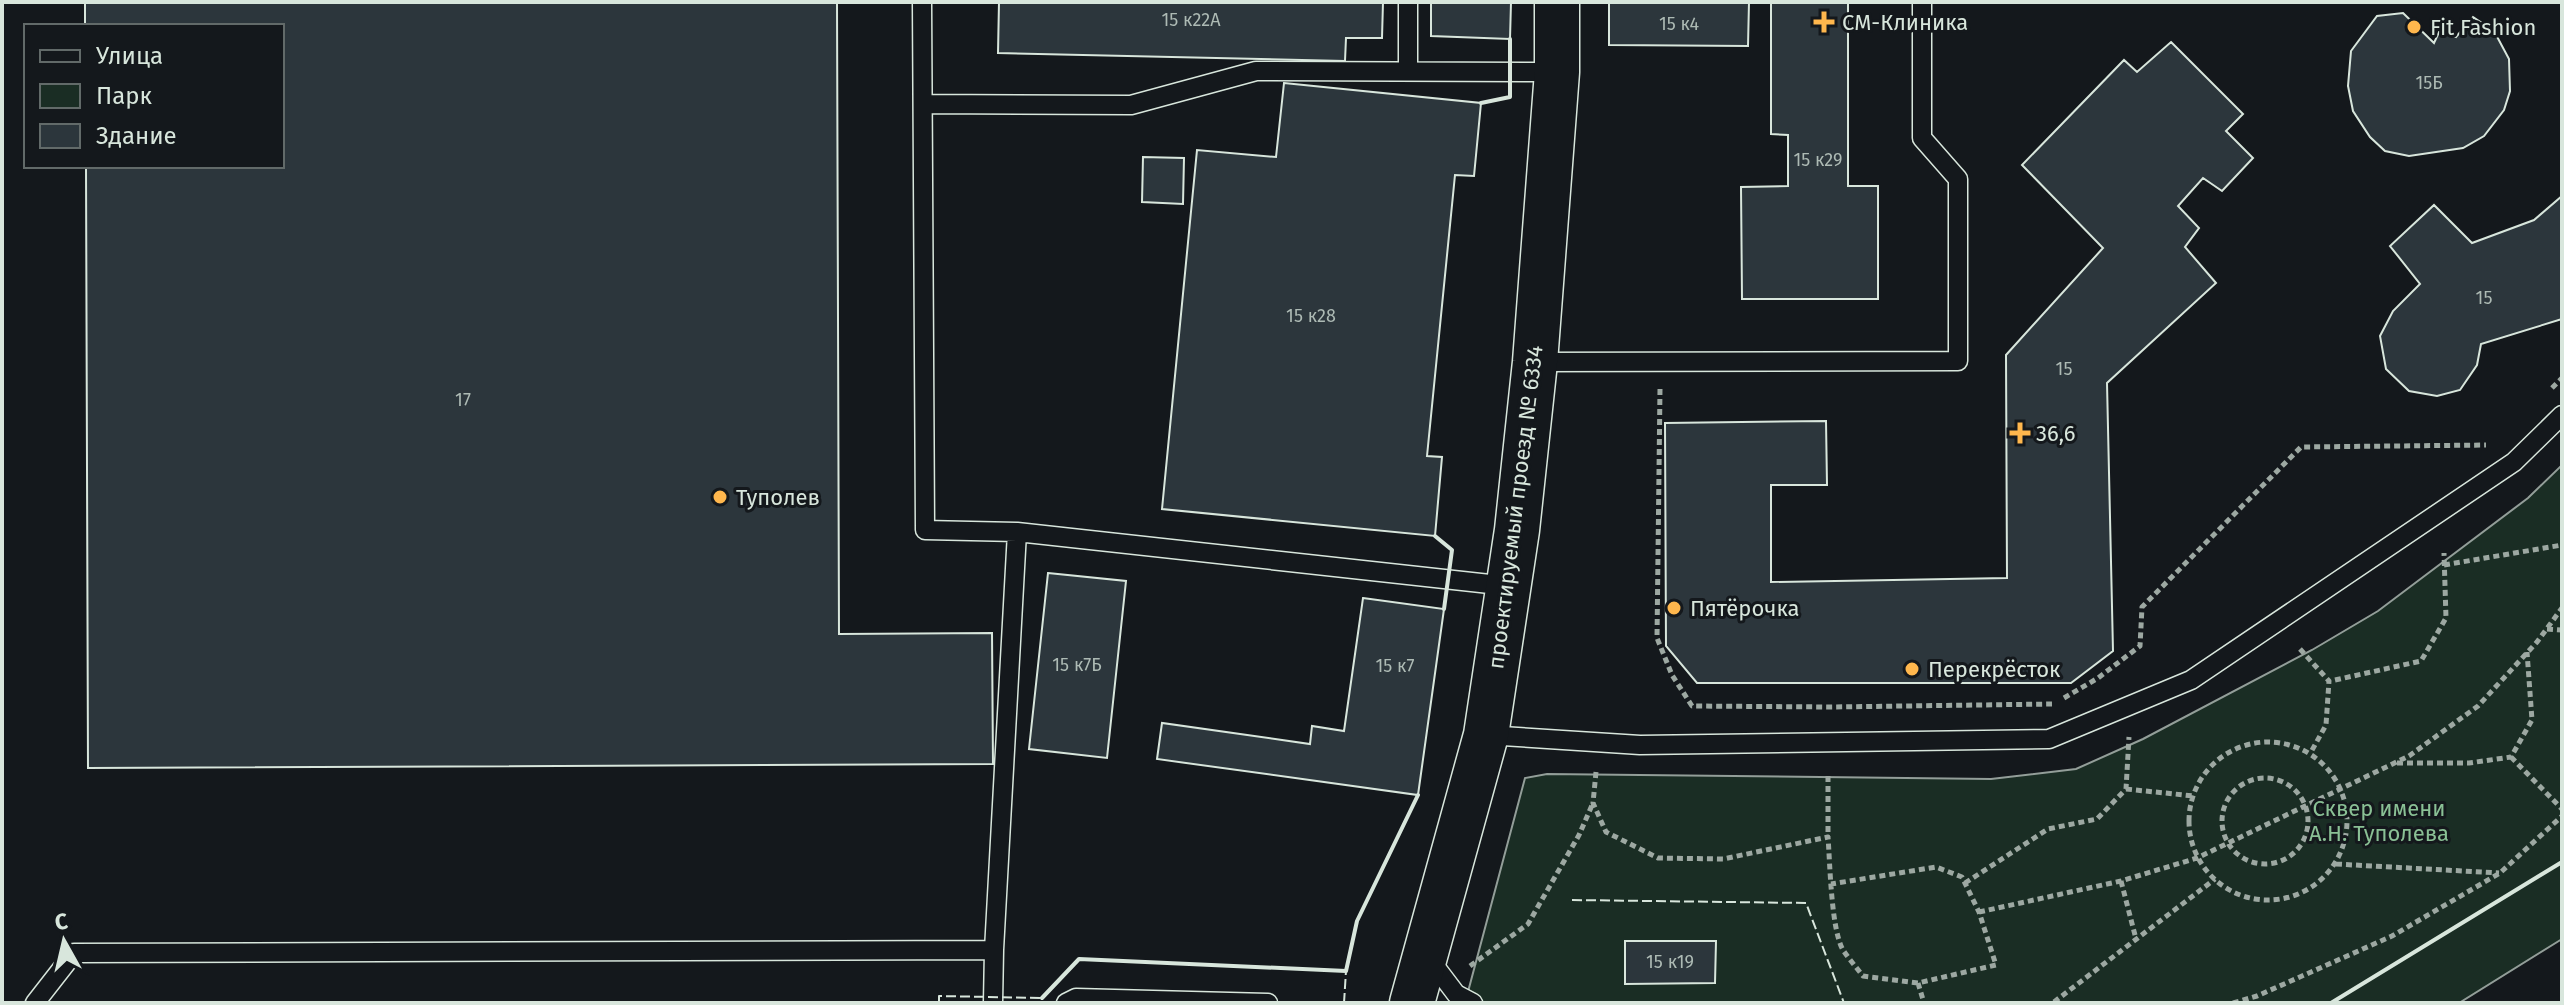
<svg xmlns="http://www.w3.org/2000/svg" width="2564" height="1005" viewBox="0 0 2564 1005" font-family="'Fira Sans',sans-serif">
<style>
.green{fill:#1a2d24;stroke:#939e99;stroke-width:2}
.building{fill:#2c363c;stroke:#d8e6dc;stroke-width:2}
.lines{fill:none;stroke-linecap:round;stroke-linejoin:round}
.lane-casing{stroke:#d8e6dc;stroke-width:21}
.secondary-casing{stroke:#d8e6dc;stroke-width:47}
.path{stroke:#9da8a2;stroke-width:5;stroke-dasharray:6 4;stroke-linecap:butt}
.lane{stroke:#14181c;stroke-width:18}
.secondary{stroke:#14181c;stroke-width:44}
.fence{stroke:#d8e6dc;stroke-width:2;stroke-dasharray:10 4;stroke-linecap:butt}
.wall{stroke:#d8e6dc;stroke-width:4}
.poi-dot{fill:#ffb74d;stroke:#14181c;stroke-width:3}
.labels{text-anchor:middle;stroke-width:6;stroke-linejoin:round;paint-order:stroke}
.number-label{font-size:18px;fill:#adbab4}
.poi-label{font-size:22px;fill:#d8e6dc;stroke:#14181c;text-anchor:start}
.street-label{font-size:22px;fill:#d8e6dc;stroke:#14181c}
.park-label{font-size:22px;fill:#8ac095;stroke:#14181c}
</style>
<rect width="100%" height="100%" fill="#14181c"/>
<path class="green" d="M 2562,465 L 2562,939 L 2459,1003 L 1465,1003 L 1525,778 L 1547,774 L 1991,779 L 2076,769 L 2143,739 L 2312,650 L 2378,611 L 2528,498 Z"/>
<path class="building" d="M 85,2 L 837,2 L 839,634 L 992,633 L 993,764 L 88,768 L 86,166 L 282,166 L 282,26 L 85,26 Z
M 999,2 L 1383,2 L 1382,38 L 1346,38 L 1345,61 L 998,53 Z
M 1431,2 L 1511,2 L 1510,39 L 1431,36 Z
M 1609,2 L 1749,2 L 1748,46 L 1609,45 Z
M 1771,2 L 1848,2 L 1848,186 L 1878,186 L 1878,299 L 1742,299 L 1741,187 L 1788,186 L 1788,135 L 1771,134 Z
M 2403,13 L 2434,43 L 2440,30 L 2456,37 L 2473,17 L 2494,31 L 2509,59 L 2510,91 L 2504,110 L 2484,136 L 2463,148 L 2409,156 L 2385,151 L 2370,137 L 2353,111 L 2348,86 L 2351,51 L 2377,16 Z
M 2171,42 L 2243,114 L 2226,131 L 2253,158 L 2222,191 L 2203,178 L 2178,206 L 2199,228 L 2185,247 L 2216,283 L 2107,383 L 2113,651 L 2071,683 L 1697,683 L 1666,646 L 1665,423 L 1826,421 L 1827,485 L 1771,485 L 1771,582 L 2007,578 L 2006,355 L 2103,248 L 2022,165 L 2124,60 L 2137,72 Z
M 1284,83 L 1481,103 L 1474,176 L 1455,175 L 1427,456 L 1442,457 L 1435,536 L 1162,509 L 1197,150 L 1276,157 Z
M 1143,157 L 1184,158 L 1183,204 L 1142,202 Z
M 2562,196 L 2562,319 L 2481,344 L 2477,365 L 2460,390 L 2437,396 L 2409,391 L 2386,369 L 2380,336 L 2393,311 L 2420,284 L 2390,246 L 2434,205 L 2472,243 L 2534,220 Z
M 1048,573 L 1126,581 L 1107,758 L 1029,749 Z
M 1363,598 L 1444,609 L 1418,795 L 1157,759 L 1162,723 L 1310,744 L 1312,726 L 1344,731 Z
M 1625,941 L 1716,941 L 1715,983 L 1625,984 Z"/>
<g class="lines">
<g class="lane-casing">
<path id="lane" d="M 922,2 L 925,530 L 1017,532 L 1508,586
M 1408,71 L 1408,2
M 923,104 L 1131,105 L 1256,71 L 1557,72
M 1535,362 L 1958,361 L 1958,179 L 1922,138 L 1922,2
M 1486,735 L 1640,745 L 2049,739 L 2191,680 L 2514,462 L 2562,415
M 994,950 L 1017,532
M 1428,957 L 1456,994 L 1473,1003
M 35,1003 L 74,953 L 994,950 L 993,1003
M 1066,1003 L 1076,998 L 1268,1003"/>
</g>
<g class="secondary-casing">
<path id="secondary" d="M 1412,1003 L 1486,735 L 1517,530 L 1535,362 L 1557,72 L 1557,2"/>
</g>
<path class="path" d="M 2552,388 L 2562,378
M 1660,389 L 1657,638 L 1672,675 L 1692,706 L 1830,707 L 2052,704
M 2444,565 L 2562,545
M 2547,629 L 2562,630
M 2300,649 L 2329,681 L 2326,725 L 2311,752
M 2335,680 L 2421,661 L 2446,618 L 2444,553
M 2064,698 L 2098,678 L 2140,646 L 2142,607 L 2301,447 L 2486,445
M2189 821a79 79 0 1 1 158 0a79 79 0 1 1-158 0Z
M 2511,757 L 2562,809
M 2397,763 L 2469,763 L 2511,757 L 2532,720 L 2527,652
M 1596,772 L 1593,803 L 1606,832 L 1658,858 L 1723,859 L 1828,837 C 1830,863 1831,929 1843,950 C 1849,959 1856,967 1863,976 L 1918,983 L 1996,965 L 1979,912 L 1962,877 L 1936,867 L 1831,884
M 1828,776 L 1828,837
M2222 821a43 43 0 1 1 86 0a43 43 0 1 1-86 0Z
M 2126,789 L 2194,796
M 2336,864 L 2499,873
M 2121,881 L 2136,939
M 1965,883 L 2048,829 L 2097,819 L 2126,789 L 2129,737
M 1979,912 L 2121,881 L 2197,858 L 2409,756 L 2478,706 L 2537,642 L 2562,608
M 1470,966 L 1528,924 L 1579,835 L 1593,803
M 1918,983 L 1924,1003
M 2054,1002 L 2215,879
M 2233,1003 L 2257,996 L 2392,936 L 2500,873 L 2562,816"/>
<use href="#lane" class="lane"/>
<use href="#secondary" class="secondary"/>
<path class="fence" d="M 1572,900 L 1806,903 L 1844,1003
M 939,1003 L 939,996 L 1042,998
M 1344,1003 L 1346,971"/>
<path class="wall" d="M 1481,103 L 1510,97 L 1510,39
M 1435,536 L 1452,550 L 1444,609
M 1042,998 L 1079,959 L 1346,971 L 1357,921 L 1418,795
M 2331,1003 L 2562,862"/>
</g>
<g class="poi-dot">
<path d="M1820 10h8v8h8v8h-8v8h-8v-8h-8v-8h8z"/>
<circle cx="2414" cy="27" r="8"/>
<path d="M2016 421h8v8h8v8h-8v8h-8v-8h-8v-8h8z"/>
<circle cx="720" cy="497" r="8"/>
<circle cx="1674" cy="608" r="8"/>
<circle cx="1912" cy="669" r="8"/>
</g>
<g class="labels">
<g class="number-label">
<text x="1191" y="26">15 к22А</text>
<text x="1679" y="30">15 к4</text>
<text x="2429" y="89">15Б</text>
<text x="1818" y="166">15 к29</text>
<text x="2484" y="304">15</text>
<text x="1311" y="322">15 к28</text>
<text x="2064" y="375">15</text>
<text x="463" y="406">17</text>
<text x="1077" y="671">15 к7Б</text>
<text x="1395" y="672">15 к7</text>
<text x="1670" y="968">15 к19</text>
</g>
<g class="poi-label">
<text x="1842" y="30">СМ-Клиника</text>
<text x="2430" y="35">Fit Fashion</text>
<text x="2036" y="441">36,6</text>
<text x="736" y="505">Туполев</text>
<text x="1690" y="616">Пятёрочка</text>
<text x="1928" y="677">Перекрёсток</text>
</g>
<g class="street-label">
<text transform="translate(1515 507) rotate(-83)" y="8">проектируемый проезд № 6334</text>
</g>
<g class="park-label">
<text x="2379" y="816">Сквер имени<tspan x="2379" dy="25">А.Н. Туполева</tspan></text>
</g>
</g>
<rect width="2564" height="1005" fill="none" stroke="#d8e6dc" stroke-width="8"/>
<rect x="24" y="24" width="260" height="144" fill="#14181c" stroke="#626a69" stroke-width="2"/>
<rect x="40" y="50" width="40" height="12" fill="#14181c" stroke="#626a69" stroke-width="2"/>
<text x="96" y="64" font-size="24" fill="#d8e6dc">Улица</text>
<rect x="40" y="84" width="40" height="24" fill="#1a2d24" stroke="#626a69" stroke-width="2"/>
<text x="96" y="104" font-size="24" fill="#d8e6dc">Парк</text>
<rect x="40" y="124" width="40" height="24" fill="#2c363c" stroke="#626a69" stroke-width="2"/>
<text x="96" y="144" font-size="24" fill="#d8e6dc">Здание</text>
<g transform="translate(64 941) rotate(352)" stroke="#14181c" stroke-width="6" paint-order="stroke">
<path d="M0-6L14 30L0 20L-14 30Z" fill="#d8e6dc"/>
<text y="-12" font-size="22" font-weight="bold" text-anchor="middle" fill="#d8e6dc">С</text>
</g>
</svg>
